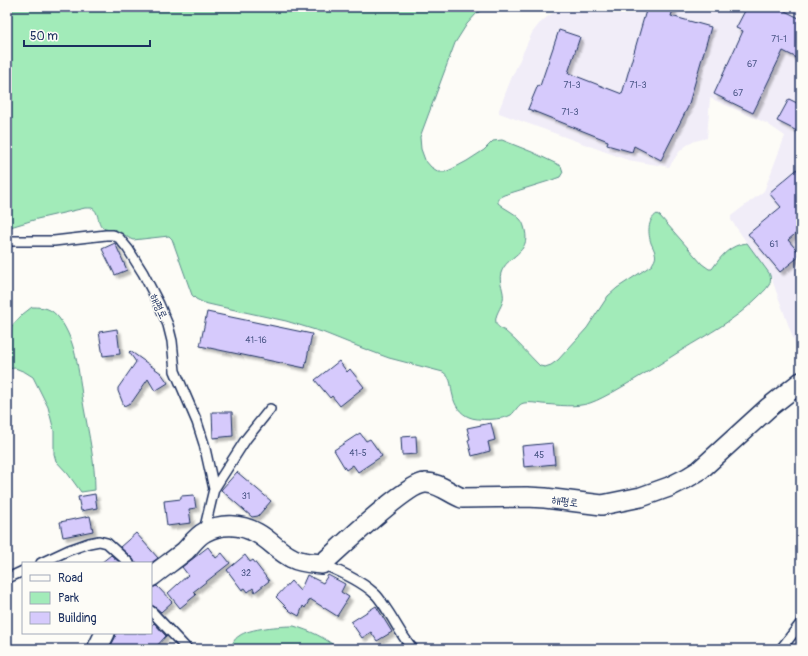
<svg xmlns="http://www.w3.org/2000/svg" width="808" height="656" viewBox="0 0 808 656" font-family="Pangolin,'Poor Story',sans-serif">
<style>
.built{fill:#f1edf8}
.green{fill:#a2ebb9;stroke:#5e8d8c}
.building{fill:#d6cafc;stroke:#1b2f5e;filter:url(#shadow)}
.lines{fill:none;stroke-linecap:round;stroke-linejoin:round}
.service-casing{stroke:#1b2f5e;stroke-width:12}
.minor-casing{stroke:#1b2f5e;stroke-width:22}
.service{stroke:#fdfcf7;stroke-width:9}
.minor{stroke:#fdfcf7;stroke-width:19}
.labels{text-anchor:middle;stroke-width:3;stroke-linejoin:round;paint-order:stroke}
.number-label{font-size:9px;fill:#4a5686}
.street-label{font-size:11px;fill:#1b2f5e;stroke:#fdfcf7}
</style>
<defs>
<filter id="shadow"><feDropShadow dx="3.5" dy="3.5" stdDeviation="1" flood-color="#0004"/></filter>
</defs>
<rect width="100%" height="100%" fill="#fdfcf7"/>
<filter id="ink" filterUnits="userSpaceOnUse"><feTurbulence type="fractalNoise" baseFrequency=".025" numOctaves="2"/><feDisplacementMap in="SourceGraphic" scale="8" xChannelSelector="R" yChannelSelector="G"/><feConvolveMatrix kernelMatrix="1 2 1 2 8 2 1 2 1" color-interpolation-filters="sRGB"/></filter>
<g filter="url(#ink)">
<path class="built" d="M 562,7 L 801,7 L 801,360 L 771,277 L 731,220 L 731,216 L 764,191 L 785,136 L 766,123 L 710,98 L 707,138 L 695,141 L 687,145 L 679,152 L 669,167 L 628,160 L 499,113 L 499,110 L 511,79 L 532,33 L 539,24 L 547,17 Z"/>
<path class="green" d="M 7,7 L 487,7 L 477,13 L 467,24 L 455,43 L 420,137 L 421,149 L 425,160 L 431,167 L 439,172 L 445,172 L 452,169 L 467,161 L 484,150 L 493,141 L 502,140 L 532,152 L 561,166 L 563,172 L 560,177 L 549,181 L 504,195 L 498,198 L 498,203 C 504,209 514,212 520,219 C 523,222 524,226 525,230 C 531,254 507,255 501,273 C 498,282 505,291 503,300 C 502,307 494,315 496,323 C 497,327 502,329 505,331 C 517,341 528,354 540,366 L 545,367 L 551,365 L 558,360 L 587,328 L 608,296 L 617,288 L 652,265 C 652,264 655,260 655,259 C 657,254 653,248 651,243 C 648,234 647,220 657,214 L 660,216 L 702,264 L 709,269 L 712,269 C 722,255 730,245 747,243 L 769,273 C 771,277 771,281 769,285 C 766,290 761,294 757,298 C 735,320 708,334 682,350 C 660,364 638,378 615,391 C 607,395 599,400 590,403 C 575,408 558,405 542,404 C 536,403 530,402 524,403 C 518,404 516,411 511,415 C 503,420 477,421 469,417 C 461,414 454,405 453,396 C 450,387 453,379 443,372 L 389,358 L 362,348 L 322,332 L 286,321 L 217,306 L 204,303 L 196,299 L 192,295 L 172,239 L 169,236 L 133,240 C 127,238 123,232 117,231 C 112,229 107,231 102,227 C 97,222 99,211 92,208 C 90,208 87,208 85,208 L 37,219 L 7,228 Z
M 32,307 C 44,307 51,308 59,318 C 78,343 79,379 84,408 C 89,436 95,462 95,490 L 81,492 L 68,474 L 56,461 L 54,454 L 54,431 L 48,407 L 33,377 L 25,372 L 15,368 L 7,369 L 7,331 L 23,314 Z
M 294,626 C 310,631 325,637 338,649 L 231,649 C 232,644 234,639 239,636 C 249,628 281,626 294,626 Z"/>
<path class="building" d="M 647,7 L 674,7 L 671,16 L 711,27 L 688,107 L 661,160 L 634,146 L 632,152 L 607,145 L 608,141 L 528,109 L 538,85 L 540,86 L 559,30 L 580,37 L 568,73 L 622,94 Z
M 747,7 L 777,7 L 801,19 L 801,49 L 797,58 L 783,51 L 753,113 L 714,94 L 743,31 L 736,28 Z
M 789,99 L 801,105 L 801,133 L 777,121 Z
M 801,166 L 801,229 L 788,240 L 801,255 L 780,272 L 748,234 L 781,207 L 769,193 Z
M 115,243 L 127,270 L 115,275 L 102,249 Z
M 207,312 L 312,334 L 305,368 L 200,346 Z
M 117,329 L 120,354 L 103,356 L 99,332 Z
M 130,351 L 161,373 L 168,383 L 155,391 L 148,379 L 132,402 L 124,406 L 118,391 L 118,388 L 136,362 L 129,352 Z
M 339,361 L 347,372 L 350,369 L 364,387 L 340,406 L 332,396 L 330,398 L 315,380 Z
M 212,412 L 232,412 L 233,436 L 213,438 Z
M 491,423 L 495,440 L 488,442 L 490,451 L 472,456 L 468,440 L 470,439 L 467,428 Z
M 360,433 L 366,441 L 370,439 L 382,456 L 358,472 L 353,465 L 346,470 L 334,450 Z
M 416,436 L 417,454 L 402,455 L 401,437 Z
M 553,443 L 555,464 L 524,467 L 522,446 Z
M 237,472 L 271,501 L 258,516 L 252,517 L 221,490 Z
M 95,494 L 97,508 L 81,511 L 78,497 Z
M 194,495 L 196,508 L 189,509 L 191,523 L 167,526 L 164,501 L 181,499 L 181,496 Z
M 90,516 L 93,531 L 63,537 L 60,522 Z
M 136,533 L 158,558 L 151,563 L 135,563 L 133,559 L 120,547 Z
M 208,547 L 216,558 L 222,553 L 230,563 L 193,592 L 196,595 L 180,608 L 168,593 L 188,575 L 182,567 Z
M 111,555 L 120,563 L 101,563 Z
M 245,555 L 250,562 L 253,560 L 269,581 L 255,592 L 253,588 L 248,592 L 245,588 L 242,590 L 227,570 Z
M 307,575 L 323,583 L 328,575 L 345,584 L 341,592 L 349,597 L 337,616 L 310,599 L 305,608 L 303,606 L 299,616 L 290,611 L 276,597 L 291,581 L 300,591 Z
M 157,586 L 172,602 L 161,612 L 155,607 L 151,605 L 151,588 Z
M 376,606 L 392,632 L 377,641 L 371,632 L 362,638 L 351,622 Z
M 154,623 L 166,636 L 154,649 L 109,649 L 115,638 L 116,633 L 151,633 L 151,626 Z"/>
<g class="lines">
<g class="service-casing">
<path id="service" d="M 7,241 L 54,241 L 106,235 L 113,235 L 119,238 L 128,249 L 143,273 L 159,304 L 168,325 L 172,341 L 175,371 L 197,422 L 204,444 L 214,489
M 204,531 L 214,489 L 246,439 L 270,409
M 41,563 L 69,550 L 89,543 L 99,541 L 107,543 L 129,563
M 322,564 C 339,571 360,580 374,593 C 379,597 383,604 387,610 C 396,623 402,637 413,649
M 8,578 L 23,571
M 151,611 L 187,649
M 781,649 L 801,623"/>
</g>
<g class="minor-casing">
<path id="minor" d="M 151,577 C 162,568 174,560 185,551 C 191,545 197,536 205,532 C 221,523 241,524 257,533 C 270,540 279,552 292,558 C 301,563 312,563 322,564 C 339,549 406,484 425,483 C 438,482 451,494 462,498 L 527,497 L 545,498 L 602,505 L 641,497 L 669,487 L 687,478 L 700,470 L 768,408 L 801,382
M 97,649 L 105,633"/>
</g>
<use href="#service" class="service"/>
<use href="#minor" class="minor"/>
</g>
</g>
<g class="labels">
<g class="number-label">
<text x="779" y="42">71-1</text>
<text x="752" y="67">67</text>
<text x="572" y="88">71-3</text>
<text x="638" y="88">71-3</text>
<text x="738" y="96">67</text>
<text x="570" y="115">71-3</text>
<text x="774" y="247">61</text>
<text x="256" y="343">41-16</text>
<text x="358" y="456">41-5</text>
<text x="539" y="458">45</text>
<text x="246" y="499">31</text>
<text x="246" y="576">32</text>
</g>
<g class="street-label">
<text transform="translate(159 306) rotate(65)" y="4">해평로</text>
<text transform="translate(565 501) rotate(7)" y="4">해평로</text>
</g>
</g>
<rect width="808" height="656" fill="none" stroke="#fdfcf7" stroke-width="24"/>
<rect x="12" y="12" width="784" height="632" fill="none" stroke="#1b2f5e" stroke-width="1.5" filter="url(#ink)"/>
<rect x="22" y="562" width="130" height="72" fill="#fdfcf7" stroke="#a3aaba"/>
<rect x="30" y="575" width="20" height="6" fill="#fdfcf7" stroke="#a3aaba"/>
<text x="58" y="582" font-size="12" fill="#1b2f5e">Road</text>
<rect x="30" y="592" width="20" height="12" fill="#a2ebb9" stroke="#a3aaba"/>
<text x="58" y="602" font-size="12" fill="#1b2f5e">Park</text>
<rect x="30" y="612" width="20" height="12" fill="#d6cafc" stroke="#a3aaba"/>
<text x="58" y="622" font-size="12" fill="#1b2f5e">Building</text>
<path d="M24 40v6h126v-6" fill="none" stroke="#1b2f5e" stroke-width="2"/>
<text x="30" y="40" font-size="12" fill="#1b2f5e" stroke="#fdfcf7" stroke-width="3" paint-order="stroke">50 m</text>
</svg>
